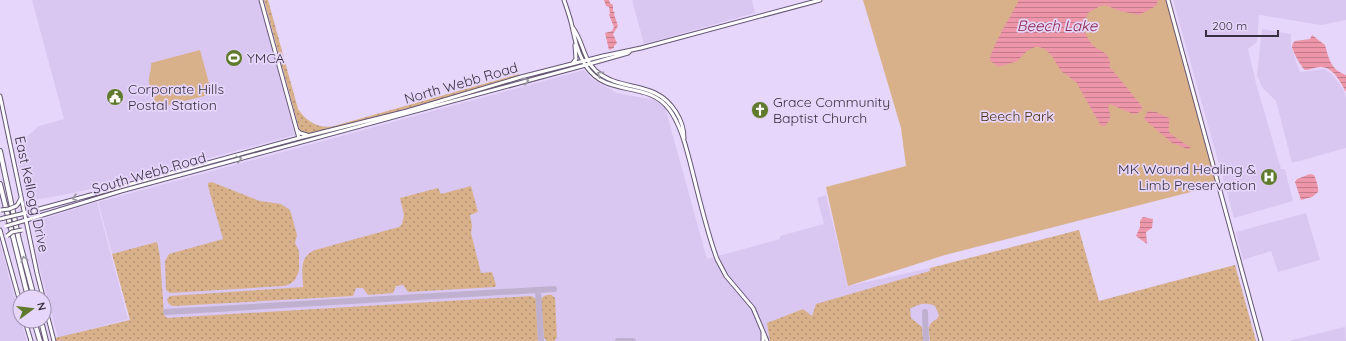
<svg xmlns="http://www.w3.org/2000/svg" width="1346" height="341" viewBox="0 0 1346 341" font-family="Quicksand,sans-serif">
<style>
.built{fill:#dac7f1}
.grass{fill:url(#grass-dots)}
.green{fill:#d8b18b}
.water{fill:url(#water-rules)}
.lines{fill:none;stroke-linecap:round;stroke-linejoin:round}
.taxiway{stroke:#bfb0d0;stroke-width:6}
.secondary-casing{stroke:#655675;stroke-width:5}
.highway-casing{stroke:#655675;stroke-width:6}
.secondary{stroke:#fff;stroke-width:3}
.highway{stroke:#fff;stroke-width:4}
.secondary-bridge-casing{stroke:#655675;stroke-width:5;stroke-linecap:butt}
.secondary-bridge{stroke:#fff;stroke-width:3}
.oneway{stroke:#9b989f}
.labels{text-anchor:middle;stroke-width:3.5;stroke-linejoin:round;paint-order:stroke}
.poi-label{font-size:14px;fill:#37313f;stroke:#e7d6fb;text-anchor:start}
.street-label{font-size:14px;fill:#37313f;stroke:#e7d6fb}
.park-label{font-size:14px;fill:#492f14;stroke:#e7d6fb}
.water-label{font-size:15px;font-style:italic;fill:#892445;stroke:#e7d6fb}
</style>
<defs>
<pattern id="grass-dots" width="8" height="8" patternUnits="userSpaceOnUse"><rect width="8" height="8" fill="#d8b18b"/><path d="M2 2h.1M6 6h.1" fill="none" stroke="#b09173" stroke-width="1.8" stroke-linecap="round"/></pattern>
<pattern id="water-rules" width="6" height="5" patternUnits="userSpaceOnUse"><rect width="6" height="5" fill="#ed96a9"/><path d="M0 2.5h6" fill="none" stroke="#c17b8b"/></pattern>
</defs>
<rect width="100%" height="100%" fill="#e7d6fb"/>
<path class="built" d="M 32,0 L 259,0 L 295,135 L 109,185 L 58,196 L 27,201 L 15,147 L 39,126 L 64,119 Z
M 632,0 L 752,0 L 755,13 L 644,44 Z
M 1173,0 L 1346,0 L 1346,20 L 1321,25 L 1259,15 L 1257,42 L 1248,49 L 1257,87 L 1281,169 L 1285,169 L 1293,201 L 1234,218 Z
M 1262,29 L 1291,34 L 1291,46 L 1300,72 L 1324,69 L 1332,74 L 1343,89 L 1346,97 L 1346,148 L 1292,163 L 1276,101 L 1262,87 L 1257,75 Z
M 584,70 L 592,79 L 617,93 L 655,100 L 662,103 L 665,107 L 707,259 L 780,239 L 780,236 L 824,224 L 817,198 L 826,195 L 848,286 L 999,253 L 1079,230 L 1099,301 L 1235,265 L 1256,341 L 67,341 L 66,336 L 130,319 L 98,202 Z
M 97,202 L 128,319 L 58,338 L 38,262 L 33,222 Z
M 1306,213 L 1320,260 L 1278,272 L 1271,251 L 1243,260 L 1236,232 Z
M 0,243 L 20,317 L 20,321 L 21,321 L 27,341 L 0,341 Z
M 1345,327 L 1346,341 L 1288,341 Z"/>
<path class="grass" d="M 264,0 L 268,0 L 298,109 C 307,122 319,129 334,126 L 519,74 L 519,76 L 443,99 L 353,123 L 305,134 L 301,132 L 299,128 Z
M 212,182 L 260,201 L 281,204 L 289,209 L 291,213 L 297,235 L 295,243 L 299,251 L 299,271 L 295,280 L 290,284 L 284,286 L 170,293 L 166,290 L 165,261 L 169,254 L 223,239 L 208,186 L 208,183 Z
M 471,186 L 478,212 L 470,215 L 472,226 L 471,233 L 481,273 L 492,272 L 496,285 L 495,287 L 408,292 L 403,285 L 396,286 L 393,293 L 368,295 L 363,288 L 356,288 L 353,296 L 174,306 C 170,306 167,302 167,299 L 170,296 L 303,287 C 303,273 298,257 315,250 L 399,227 L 402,224 L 404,215 L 400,198 L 438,188 L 441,194 Z
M 1079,230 L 1099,301 L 1235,265 L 1256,341 L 930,341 C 929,331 926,324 937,319 L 939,315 L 935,306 C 926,302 918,304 910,309 L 911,318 L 922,327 L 923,341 L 770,341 L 767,323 L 803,309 L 812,316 L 816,304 L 930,271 L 930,268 Z
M 157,242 L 160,257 L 164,315 L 167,318 L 531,296 L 536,299 L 538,341 L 56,341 L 55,338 L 130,320 L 112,254 Z
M 547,295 L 552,295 L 555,298 L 557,338 L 554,341 L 547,341 L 544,338 L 541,299 L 544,296 Z"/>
<path class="green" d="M 863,0 L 1168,0 L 1218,185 L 945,255 L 848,286 L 826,187 L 906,166 L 901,128 Z
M 200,50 L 212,94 L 157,108 L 154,104 C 156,91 150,92 149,82 C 148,76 152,70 151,63 Z"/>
<path class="water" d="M 604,0 L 609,0 L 610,3 L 613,5 L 613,11 L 615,13 L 614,14 L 618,26 L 613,34 L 617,43 L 614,46 L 614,48 L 609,50 L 605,33 L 612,31 L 614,27 L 609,15 L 610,13 L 609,7 L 606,6 Z
M 1019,0 L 1158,0 L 1156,6 L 1139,15 L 1120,11 L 1105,5 L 1100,6 L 1088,13 L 1083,28 C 1085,33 1088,39 1091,43 C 1097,52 1108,49 1110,63 L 1109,66 L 1141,105 L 1142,109 C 1139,113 1137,114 1133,114 L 1110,104 L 1108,107 C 1111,115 1111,120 1105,126 L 1101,126 L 1076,82 L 1061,71 L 1052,56 L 1045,49 L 1039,47 L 1035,47 L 1027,51 L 1017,61 L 999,67 L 990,61 C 989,51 1013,12 1019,0 Z
M 1312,35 L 1325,45 C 1329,59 1331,70 1346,75 L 1346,92 C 1341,83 1333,66 1320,67 C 1315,67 1310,70 1305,70 C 1301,67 1293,52 1292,47 C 1292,44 1293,43 1295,41 L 1310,39 Z
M 1148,111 L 1156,112 L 1169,118 C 1170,123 1168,127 1169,132 C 1171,135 1186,144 1191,148 L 1188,149 L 1172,143 L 1144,119 Z
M 1310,174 L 1314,175 C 1316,179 1319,188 1318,192 L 1312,197 L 1301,200 L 1295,182 L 1297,179 Z
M 1143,217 L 1153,219 L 1152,228 L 1146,232 L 1147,244 L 1136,236 L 1140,227 L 1140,221 Z"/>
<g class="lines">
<path class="taxiway" d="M 538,290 L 541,341
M 166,312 L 554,289
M 925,312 L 926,341
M 618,341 L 633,341"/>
<g class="secondary-casing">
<path id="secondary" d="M 261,0 L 299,138
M 564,0 C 567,9 570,17 572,26 C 575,40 578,54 586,66 C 607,98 647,80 669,109 C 681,125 686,147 691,166 C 699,197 706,229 717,259 L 726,276 L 753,308 L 767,341
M 1168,0 L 1261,341
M 573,28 C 583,41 583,59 596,71 C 622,93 655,79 676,112 C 681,120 684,129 684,138
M 573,63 L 576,59 L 575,45
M 0,96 L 37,273 L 43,297
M 297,130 L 300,133 L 307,135
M 16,206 L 18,204 L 21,198
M 21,214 L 299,138 L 407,111 L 521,77 L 603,56 L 641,48 L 820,0
M 0,219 L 4,218
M 23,221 L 121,191 L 582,66 L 628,53 L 630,51
M 0,230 L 20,302
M 44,302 L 54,341
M 25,321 L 31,341
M 763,341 L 763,332"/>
</g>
<g class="highway-casing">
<path id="highway" d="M 0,151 L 19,240 L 34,297
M 0,184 L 28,297
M 34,321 L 40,341
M 41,321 L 46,341"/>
</g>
<use href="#secondary" class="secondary"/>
<use href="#highway" class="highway"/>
<g class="secondary-bridge-casing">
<path id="secondary-bridge" d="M 1,210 L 9,209 L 16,206
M 4,218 L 21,214
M 6,226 L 23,221
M 7,236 L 12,232 L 22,230"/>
</g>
<use href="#secondary-bridge" class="secondary-bridge"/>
</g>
<defs><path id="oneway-chevron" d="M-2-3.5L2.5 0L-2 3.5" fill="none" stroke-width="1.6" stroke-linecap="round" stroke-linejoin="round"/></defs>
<g class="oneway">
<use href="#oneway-chevron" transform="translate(600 74) rotate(-144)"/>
<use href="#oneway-chevron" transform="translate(526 81) rotate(-16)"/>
<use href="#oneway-chevron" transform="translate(239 159) rotate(-15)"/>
<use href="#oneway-chevron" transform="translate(75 198) rotate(164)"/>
<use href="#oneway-chevron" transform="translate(24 259) rotate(-104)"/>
</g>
<defs>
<g id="stadium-disc" transform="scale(0.9)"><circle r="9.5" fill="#5f792d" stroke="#e7d6fb"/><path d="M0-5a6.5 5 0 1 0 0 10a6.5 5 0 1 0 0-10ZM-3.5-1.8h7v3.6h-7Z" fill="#fff"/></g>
<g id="civic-disc" transform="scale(0.9)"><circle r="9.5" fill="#5f792d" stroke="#e7d6fb"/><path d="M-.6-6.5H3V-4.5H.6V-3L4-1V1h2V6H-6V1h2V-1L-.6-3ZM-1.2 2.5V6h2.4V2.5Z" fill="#fff"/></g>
<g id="church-disc" transform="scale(0.9)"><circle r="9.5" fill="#5f792d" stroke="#e7d6fb"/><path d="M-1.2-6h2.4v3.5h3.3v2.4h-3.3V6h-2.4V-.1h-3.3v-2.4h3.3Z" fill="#fff"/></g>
<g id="hospital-disc" transform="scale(0.9)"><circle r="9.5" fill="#5f792d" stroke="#e7d6fb"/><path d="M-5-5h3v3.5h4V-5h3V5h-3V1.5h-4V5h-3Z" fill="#fff"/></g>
</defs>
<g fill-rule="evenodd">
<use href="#stadium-disc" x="234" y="58"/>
<use href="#civic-disc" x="115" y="97"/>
<use href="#church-disc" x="760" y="110"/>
<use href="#hospital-disc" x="1269" y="177"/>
</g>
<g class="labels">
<g class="poi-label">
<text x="247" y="63">YMCA</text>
<text x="128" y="94">Corporate Hills<tspan x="128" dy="16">Postal Station</tspan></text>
<text x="773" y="107">Grace Community<tspan x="773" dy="16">Baptist Church</tspan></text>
<text x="1256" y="174" text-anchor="end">MK Wound Healing &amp;<tspan x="1256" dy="16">Limb Preservation</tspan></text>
</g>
<g class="street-label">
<text transform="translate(461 83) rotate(-16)" y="5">North Webb Road</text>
<text transform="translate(149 173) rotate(-16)" y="5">South Webb Road</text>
<text transform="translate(32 194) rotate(78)" y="5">East Kellogg Drive</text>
</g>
<g class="park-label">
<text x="1017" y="121">Beech Park</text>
</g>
<g class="water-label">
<text x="1057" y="31">Beech Lake</text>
</g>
</g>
<g transform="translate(32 309) rotate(75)"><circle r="19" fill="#e7d6fb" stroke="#a194b0"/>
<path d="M0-3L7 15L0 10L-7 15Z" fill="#5f792d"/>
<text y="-6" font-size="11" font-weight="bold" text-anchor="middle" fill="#37313f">N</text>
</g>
<path d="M1206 30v6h72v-6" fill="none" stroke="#37313f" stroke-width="2"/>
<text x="1212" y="30" font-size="12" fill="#37313f" stroke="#e7d6fb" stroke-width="3" paint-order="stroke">200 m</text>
</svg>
